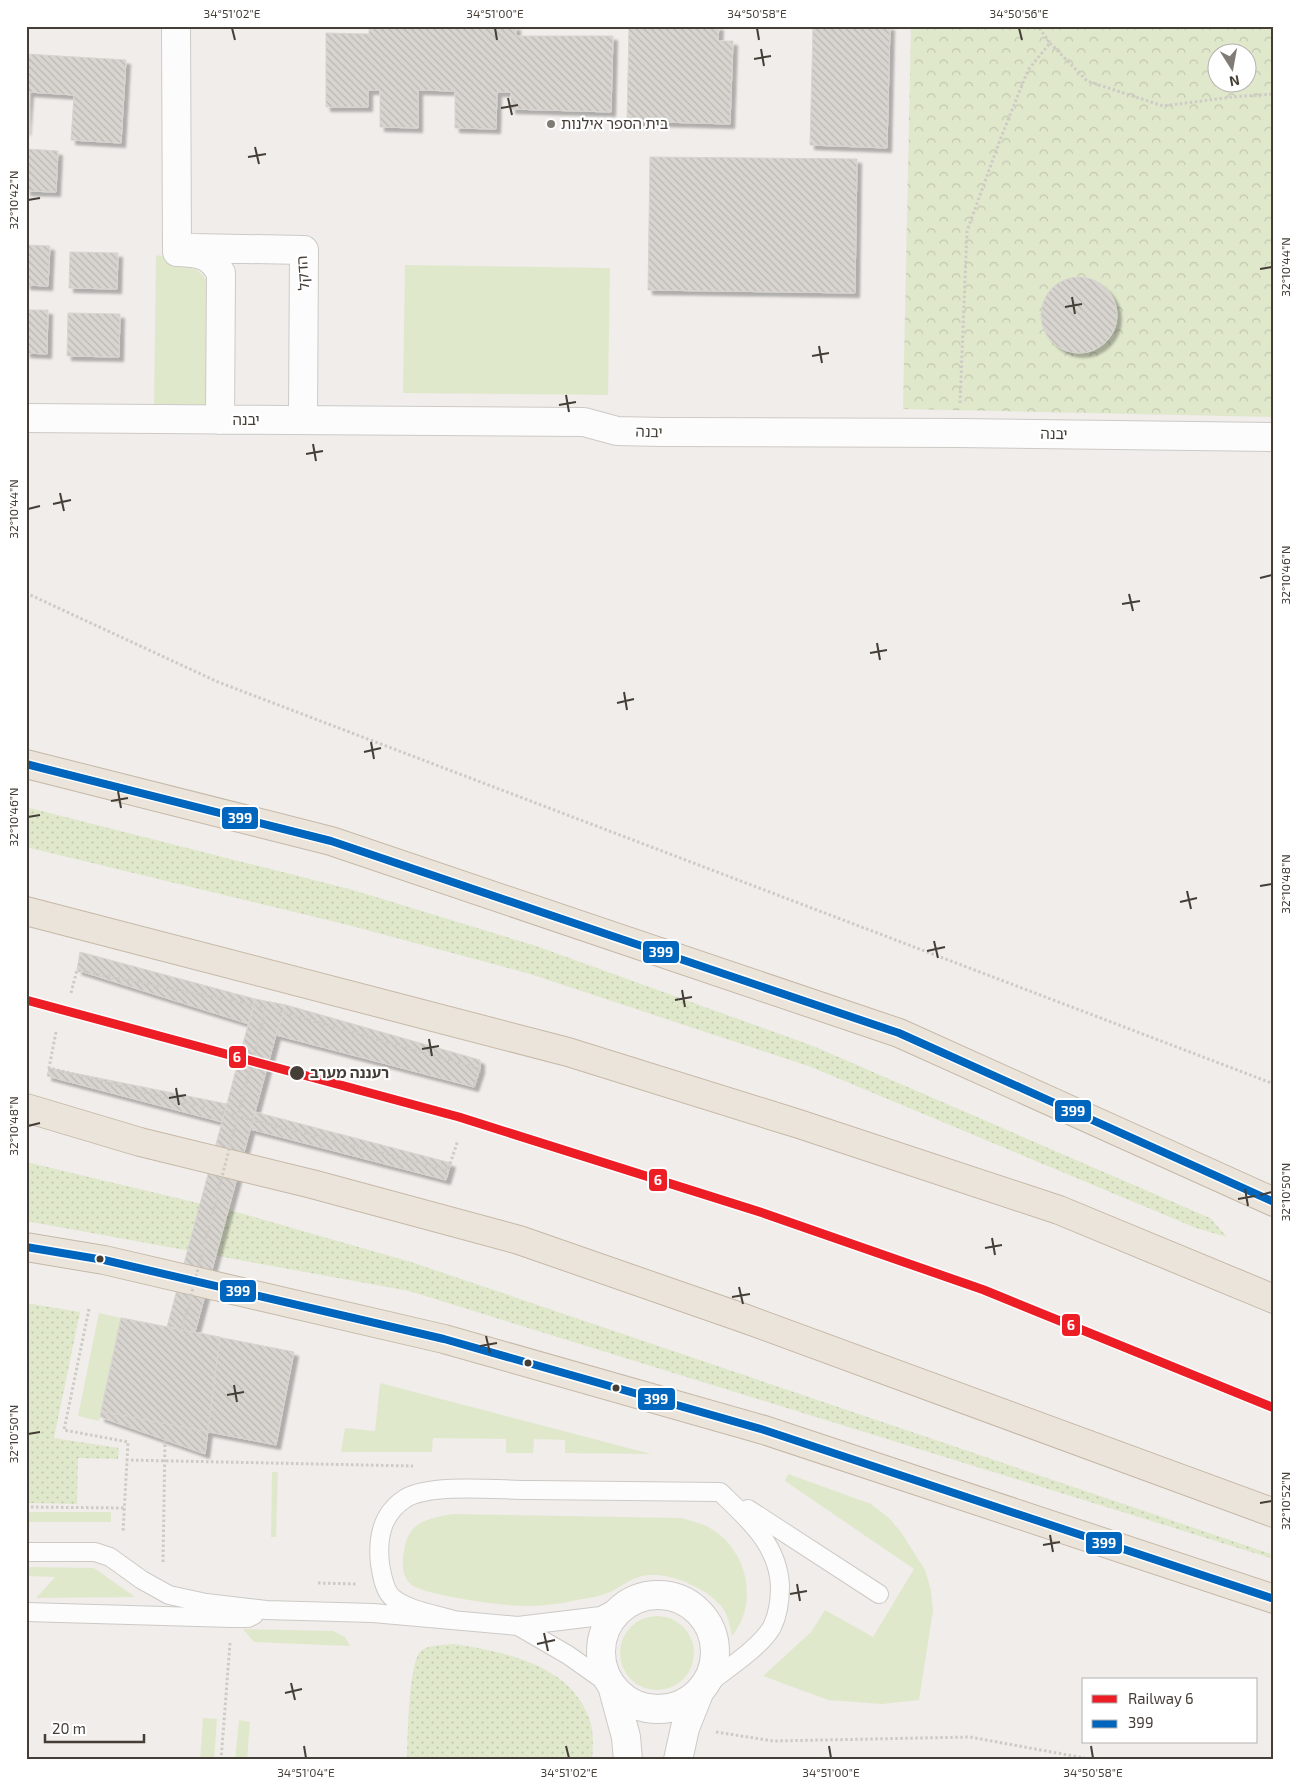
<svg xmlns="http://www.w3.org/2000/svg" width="1300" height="1786" viewBox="0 0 1300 1786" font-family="'Exo 2','Noto Sans Hebrew',sans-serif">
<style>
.grass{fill:url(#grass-dots)}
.forest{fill:url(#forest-crowns);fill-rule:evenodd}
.garden{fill:#e0e8cc}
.building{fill:url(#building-back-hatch);stroke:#d8d4d0;filter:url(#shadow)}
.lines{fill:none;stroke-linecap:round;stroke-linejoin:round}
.service-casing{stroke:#cdcac6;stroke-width:20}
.minor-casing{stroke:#cdcac6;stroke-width:30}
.motorway-casing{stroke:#c6b8a7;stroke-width:30}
.path{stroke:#cecbc7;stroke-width:3;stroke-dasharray:2.5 2.5;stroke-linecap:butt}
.service{stroke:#fdfcfc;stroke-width:18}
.minor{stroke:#fdfcfc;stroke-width:28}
.motorway{stroke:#ebe4da;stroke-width:28}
.path-bridge{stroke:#cecbc7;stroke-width:3;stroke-dasharray:2.5 2.5;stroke-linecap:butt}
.bus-1-casing{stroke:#fff;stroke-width:11}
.bus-1{stroke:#0065bd;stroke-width:8}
.rail-1-casing{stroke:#fff;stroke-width:12}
.rail-1{stroke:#ed1d26;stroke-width:9}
.ticks{fill:none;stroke:#453e37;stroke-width:2}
.poi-dot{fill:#817b76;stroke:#fff;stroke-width:2}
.stop-dot{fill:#453e37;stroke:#fff;stroke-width:2}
.labels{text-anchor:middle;stroke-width:4.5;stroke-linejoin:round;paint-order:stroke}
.poi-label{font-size:15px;fill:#453e37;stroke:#fff;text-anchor:start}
.street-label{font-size:15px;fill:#453e37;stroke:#fff}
.stop-label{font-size:15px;font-weight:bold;fill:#453e37;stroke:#fff;text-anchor:start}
.line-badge{stroke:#fff;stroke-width:2}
.badge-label{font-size:14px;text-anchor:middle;font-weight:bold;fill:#fff}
.neatline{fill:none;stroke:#453e37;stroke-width:2}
.ticks-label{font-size:12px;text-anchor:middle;fill:#453e37}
</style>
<defs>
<pattern id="grass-dots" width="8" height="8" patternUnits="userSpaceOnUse" patternTransform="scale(1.25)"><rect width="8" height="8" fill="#e0e8cc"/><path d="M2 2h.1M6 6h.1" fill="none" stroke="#c2c8b0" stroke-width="1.8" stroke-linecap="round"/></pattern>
<pattern id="forest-crowns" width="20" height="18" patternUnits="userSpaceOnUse" patternTransform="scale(1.25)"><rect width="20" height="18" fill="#e0e8cc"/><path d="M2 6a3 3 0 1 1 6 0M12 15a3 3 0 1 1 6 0" fill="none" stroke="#c2c8b0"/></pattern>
<pattern id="building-back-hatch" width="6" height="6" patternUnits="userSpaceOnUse" patternTransform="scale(1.25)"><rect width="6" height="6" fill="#d8d5d1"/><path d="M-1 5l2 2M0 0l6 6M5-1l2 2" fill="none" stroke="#bbb8b4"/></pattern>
<filter id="shadow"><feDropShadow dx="4.5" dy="4.5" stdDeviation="1" flood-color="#0004"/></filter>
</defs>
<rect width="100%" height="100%" fill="#f0edea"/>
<path class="grass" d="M 26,807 L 353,890 L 536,946 L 813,1046 L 1210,1218 L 1227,1237 L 1196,1228 L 811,1067 L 530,974 L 348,925 L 26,847 Z
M 26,1162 L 240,1213 L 411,1262 L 1274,1555 L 1274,1559 L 409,1291 L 26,1221 Z
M 26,1303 L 80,1312 L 54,1438 L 119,1448 L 118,1459 L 78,1458 L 77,1504 L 26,1503 Z
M 453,1644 C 502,1651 570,1664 589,1718 C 594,1731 593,1746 592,1760 L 407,1760 C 408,1740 408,1660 422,1650 C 430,1645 444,1645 453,1644 Z"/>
<path class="forest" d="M 911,26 L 1274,26 L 1274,417 L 903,409 ZM 1218,52 L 1248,52 L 1248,82 L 1218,82 Z"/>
<path class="garden" d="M 156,255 C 180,260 198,264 210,286 L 209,405 L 154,404 Z
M 405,265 L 610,268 L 608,395 L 403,393 Z
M 99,1313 L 121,1318 L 99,1421 L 78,1416 Z
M 380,1383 L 651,1454 L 565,1453 L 565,1440 L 534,1439 L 533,1453 L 506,1453 L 506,1439 L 433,1438 L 432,1452 L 341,1452 L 345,1428 L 375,1431 Z
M 272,1472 L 278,1472 L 276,1537 L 271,1537 Z
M 788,1474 L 871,1504 L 889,1518 L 901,1532 L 925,1570 L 931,1590 L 933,1611 L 919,1700 L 882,1704 L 828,1700 L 763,1676 L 811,1632 L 825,1610 L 873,1637 L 914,1569 L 785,1481 Z
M 26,1512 L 111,1512 L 111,1522 L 26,1522 Z
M 452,1514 L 681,1518 C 690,1521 702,1523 710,1528 C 748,1550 759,1603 732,1636 C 730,1626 728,1615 722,1607 C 707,1589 678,1576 655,1575 C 637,1574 628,1582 614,1590 C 604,1596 589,1598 577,1600 C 560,1604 542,1606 525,1606 C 503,1606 431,1596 413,1586 C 404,1580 402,1569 403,1559 C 406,1524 420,1520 452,1514 Z
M 26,1567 L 94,1568 L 135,1597 L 36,1598 L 55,1577 L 26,1576 Z
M620 1653a37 37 0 1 1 74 0a37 37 0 1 1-74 0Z
M 243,1629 L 333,1631 L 345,1637 L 350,1646 L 254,1642 Z
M 203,1718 L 217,1719 L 214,1760 L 200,1760 Z
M 239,1720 L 250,1722 L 247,1760 L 235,1760 Z"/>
<path class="building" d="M 369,26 L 516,26 L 516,36 L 613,36 L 611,112 L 511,109 L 511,92 L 497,92 L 496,129 L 455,128 L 455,91 L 418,90 L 418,128 L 380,127 L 380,90 L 368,90 L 368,107 L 326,107 L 326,33 L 369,34 Z
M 629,26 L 719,26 L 718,41 L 733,41 L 730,124 L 627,121 Z
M 813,26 L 890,26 L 887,148 L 810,145 Z
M 26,54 L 126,60 L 121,143 L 71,140 L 74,95 L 29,92 L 26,131 Z
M 26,149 L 58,151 L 56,192 L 26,191 Z
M 650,157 L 857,159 L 855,293 L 648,290 Z
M 26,245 L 50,246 L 48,286 L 26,285 Z
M 70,252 L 118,253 L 117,289 L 69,288 Z
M1041 315a38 38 0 1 1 76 0a38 38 0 1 1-76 0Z
M 26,310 L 48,310 L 47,354 L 26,353 Z
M 68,313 L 120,314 L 119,357 L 67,356 Z
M 80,952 L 255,999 L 249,1024 L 77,970 Z
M 255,999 L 286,1005 L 276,1035 L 195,1332 L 167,1327 Z
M 286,1005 L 480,1060 L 480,1069 L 474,1087 L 276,1035 Z
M 49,1068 L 227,1104 L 222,1122 L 47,1076 Z
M 255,1112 L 451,1163 L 446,1180 L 250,1129 Z
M 121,1318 L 294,1352 L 276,1445 L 101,1411 Z
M 121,1318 L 220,1337 L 205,1454 L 100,1417 Z"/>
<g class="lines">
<g class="service-casing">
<path id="service" d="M 748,1509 L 879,1594
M 26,1552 L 95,1552 L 110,1557 L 142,1580 L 169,1595 L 206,1603 L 266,1610 L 373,1613 L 518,1626 L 601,1616 L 630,1601
M 26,1612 L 232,1618 L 248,1618 L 254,1615
M 454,1620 C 435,1614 409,1611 393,1598 C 384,1591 382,1575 380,1564 C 377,1537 382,1513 406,1498 C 432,1483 499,1490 530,1490 C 593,1491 656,1491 720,1492 C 748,1519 778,1544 780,1586 C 780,1600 779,1613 772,1627 C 760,1648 725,1670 706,1685
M 518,1626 L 568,1655 L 609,1684"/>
</g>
<g class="minor-casing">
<path id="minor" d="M 176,26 L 177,252 C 199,253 209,253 221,273 L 220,420
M 191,248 L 304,250 L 303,420
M 26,418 L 584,422 L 617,431 L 663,432 L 959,433 L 1274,437
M601 1652a57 57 0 1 1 114 0a57 57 0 1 1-114 0Z
M 613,1689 L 626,1737 L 628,1760
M 678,1760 L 685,1728 L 699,1693"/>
</g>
<g class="motorway-casing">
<path id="motorway" d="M 26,764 L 331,841 L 899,1033 L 1274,1202
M 26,911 L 568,1052 L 799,1124 L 1059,1210 L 1274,1299
M 26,1108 L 140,1142 L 312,1184 L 519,1240 L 746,1319 L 1274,1513
M 26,1247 L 104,1260 L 444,1339 L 764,1430 L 1274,1599"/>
</g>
<path class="path" d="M 1050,43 L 1087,81 L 1163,106 L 1232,97 L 1274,94
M 960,403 L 967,231 L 1000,140 L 1028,70 L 1050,43 L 1038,26
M 26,593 L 218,682 L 1274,1084
M 71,993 L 77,970 L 264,1007
M 275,1010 L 480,1069 L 474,1087
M 56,1032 L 49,1068 L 448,1170 L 458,1140
M 89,1309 L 64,1430 L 128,1442 L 123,1533
M 126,1460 L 413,1466
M 26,1507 L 124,1508
M 163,1562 L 165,1440
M 318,1583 L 357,1584
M 716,1732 L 773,1741 L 970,1737 L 1095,1760
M 221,1760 L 230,1643"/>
<use href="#service" class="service"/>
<use href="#minor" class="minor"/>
<use href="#motorway" class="motorway"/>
<path class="path-bridge" d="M 182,1330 L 266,1008"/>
<g class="bus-1-casing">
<path id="bus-1" d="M 26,764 L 331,841 L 899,1033 L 1274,1202
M 26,1247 L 104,1260 L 444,1339 L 764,1430 L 1274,1599"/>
</g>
<use href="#bus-1" class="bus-1"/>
<g class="rail-1-casing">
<path id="rail-1" d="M 26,1000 L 459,1117 L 763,1213 L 984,1290 L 1274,1408"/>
</g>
<use href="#rail-1" class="rail-1"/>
</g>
<path class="ticks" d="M 232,28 L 235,40M 495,28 L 497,40M 757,28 L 759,40M 1019,28 L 1022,40M 761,49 L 764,66M 754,59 L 771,56M 508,98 L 512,115M 501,108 L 518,105M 255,147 L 259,164M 248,157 L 266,154M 28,200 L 40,198M 1260,269 L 1272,267M 1072,297 L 1075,314M 1065,307 L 1082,304M 819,346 L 822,363M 812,356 L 829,353M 566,395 L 569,412M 559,405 L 576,402M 313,444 L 316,461M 306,454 L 323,451M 60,493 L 64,511M 53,504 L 71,500M 28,509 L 40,506M 1260,578 L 1272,575M 1129,594 L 1133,611M 1122,604 L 1140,601M 877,643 L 880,660M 870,653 L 887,650M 624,692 L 627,710M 617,703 L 634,699M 371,742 L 374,759M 364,752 L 381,748M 118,791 L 121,808M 111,801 L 128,798M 28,817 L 40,815M 1260,886 L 1272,884M 1187,891 L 1191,909M 1180,902 L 1197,898M 934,941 L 938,958M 927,951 L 945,947M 682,990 L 685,1007M 675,1000 L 692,997M 429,1039 L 432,1056M 422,1049 L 439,1046M 176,1088 L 179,1105M 169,1098 L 186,1095M 28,1126 L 40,1123M 1245,1189 L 1248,1206M 1260,1195 L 1272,1192M 1238,1199 L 1255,1196M 992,1238 L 995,1255M 985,1248 L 1002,1245M 739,1287 L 743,1304M 732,1297 L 750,1294M 486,1336 L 490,1353M 480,1346 L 497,1343M 234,1385 L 237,1402M 227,1395 L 244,1392M 28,1434 L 40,1432M 1260,1503 L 1272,1501M 1050,1535 L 1053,1552M 1043,1545 L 1060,1542M 797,1584 L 800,1601M 790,1594 L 807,1591M 544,1633 L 548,1651M 537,1644 L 555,1640M 291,1683 L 295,1700M 285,1693 L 302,1689M 304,1746 L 306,1758M 566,1746 L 569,1758M 829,1746 L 831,1758M 1091,1746 L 1093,1758"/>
<circle class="poi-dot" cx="551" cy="124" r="5"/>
<g class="stop-dot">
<circle cx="297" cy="1073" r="8"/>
<circle cx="100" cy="1259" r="4.5"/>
<circle cx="528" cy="1363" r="4.5"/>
<circle cx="616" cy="1388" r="4.5"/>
</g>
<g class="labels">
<g class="poi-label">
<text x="561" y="129">בית הספר אילנות</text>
</g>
<g class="street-label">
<text transform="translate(303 273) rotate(-94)" y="5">הדקל</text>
<text x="246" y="425">יבנה</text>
<text transform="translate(649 432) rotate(2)" y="5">יבנה</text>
<text transform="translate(1054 434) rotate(1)" y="5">יבנה</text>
</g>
<g class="stop-label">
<text x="310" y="1078">רעננה מערב</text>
</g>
</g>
<g class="line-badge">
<rect x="221" y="806" width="38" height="24" rx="5" fill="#0065bd"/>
<rect x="642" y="940" width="38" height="24" rx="5" fill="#0065bd"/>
<rect x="228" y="1045" width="19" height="24" rx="5" fill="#ed1d26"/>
<rect x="1054" y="1099" width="38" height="24" rx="5" fill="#0065bd"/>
<rect x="648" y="1168" width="20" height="24" rx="5" fill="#ed1d26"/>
<rect x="219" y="1279" width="38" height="24" rx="5" fill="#0065bd"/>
<rect x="1061" y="1313" width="20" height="24" rx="5" fill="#ed1d26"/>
<rect x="637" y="1387" width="39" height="24" rx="5" fill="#0065bd"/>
<rect x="1085" y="1531" width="38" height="24" rx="5" fill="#0065bd"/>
</g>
<g class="badge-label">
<text x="240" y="823">399</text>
<text x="661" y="957">399</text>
<text x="237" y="1062">6</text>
<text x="1073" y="1116">399</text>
<text x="658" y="1185">6</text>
<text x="238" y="1296">399</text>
<text x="1071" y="1330">6</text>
<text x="656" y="1404">399</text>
<text x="1104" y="1548">399</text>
</g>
<rect width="1300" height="1786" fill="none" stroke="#ffffff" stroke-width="55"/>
<rect x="1082" y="1678" width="175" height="65" fill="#ffffff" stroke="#b5b2af"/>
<rect x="1092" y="1695" width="25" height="8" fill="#ed1d26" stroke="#b5b2af"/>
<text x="1128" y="1704" font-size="15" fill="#453e37">Railway 6</text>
<rect x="1092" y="1720" width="25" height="8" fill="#0065bd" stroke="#b5b2af"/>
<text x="1128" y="1728" font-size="15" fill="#453e37">399</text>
<g transform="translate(1232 68) rotate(169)"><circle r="24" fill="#ffffff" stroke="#b5b2af"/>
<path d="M0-4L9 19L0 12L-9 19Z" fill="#817b76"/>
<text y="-8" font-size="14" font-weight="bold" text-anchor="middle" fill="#453e37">N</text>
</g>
<path d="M45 1734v8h99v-8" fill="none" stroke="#453e37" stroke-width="2.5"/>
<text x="52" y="1734" font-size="15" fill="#453e37" stroke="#ffffff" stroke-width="4" paint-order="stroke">20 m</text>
<rect x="28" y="28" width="1244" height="1730" class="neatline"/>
<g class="ticks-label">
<text x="232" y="18">34°51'02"E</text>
<text x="495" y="18">34°51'00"E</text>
<text x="757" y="18">34°50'58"E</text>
<text x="1019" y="18">34°50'56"E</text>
<text transform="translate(14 200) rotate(-90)" y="4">32°10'42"N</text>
<text transform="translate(1286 267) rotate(-90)" y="4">32°10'44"N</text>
<text transform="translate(14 509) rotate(-90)" y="4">32°10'44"N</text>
<text transform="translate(1286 575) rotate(-90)" y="4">32°10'46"N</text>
<text transform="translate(14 817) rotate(-90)" y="4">32°10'46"N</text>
<text transform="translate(1286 884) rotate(-90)" y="4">32°10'48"N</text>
<text transform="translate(14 1126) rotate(-90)" y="4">32°10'48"N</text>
<text transform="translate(1286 1192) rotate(-90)" y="4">32°10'50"N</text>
<text transform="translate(14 1434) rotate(-90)" y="4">32°10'50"N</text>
<text transform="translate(1286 1501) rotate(-90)" y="4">32°10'52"N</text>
<text x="306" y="1777">34°51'04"E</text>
<text x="569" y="1777">34°51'02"E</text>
<text x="831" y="1777">34°51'00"E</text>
<text x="1093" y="1777">34°50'58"E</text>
</g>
</svg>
